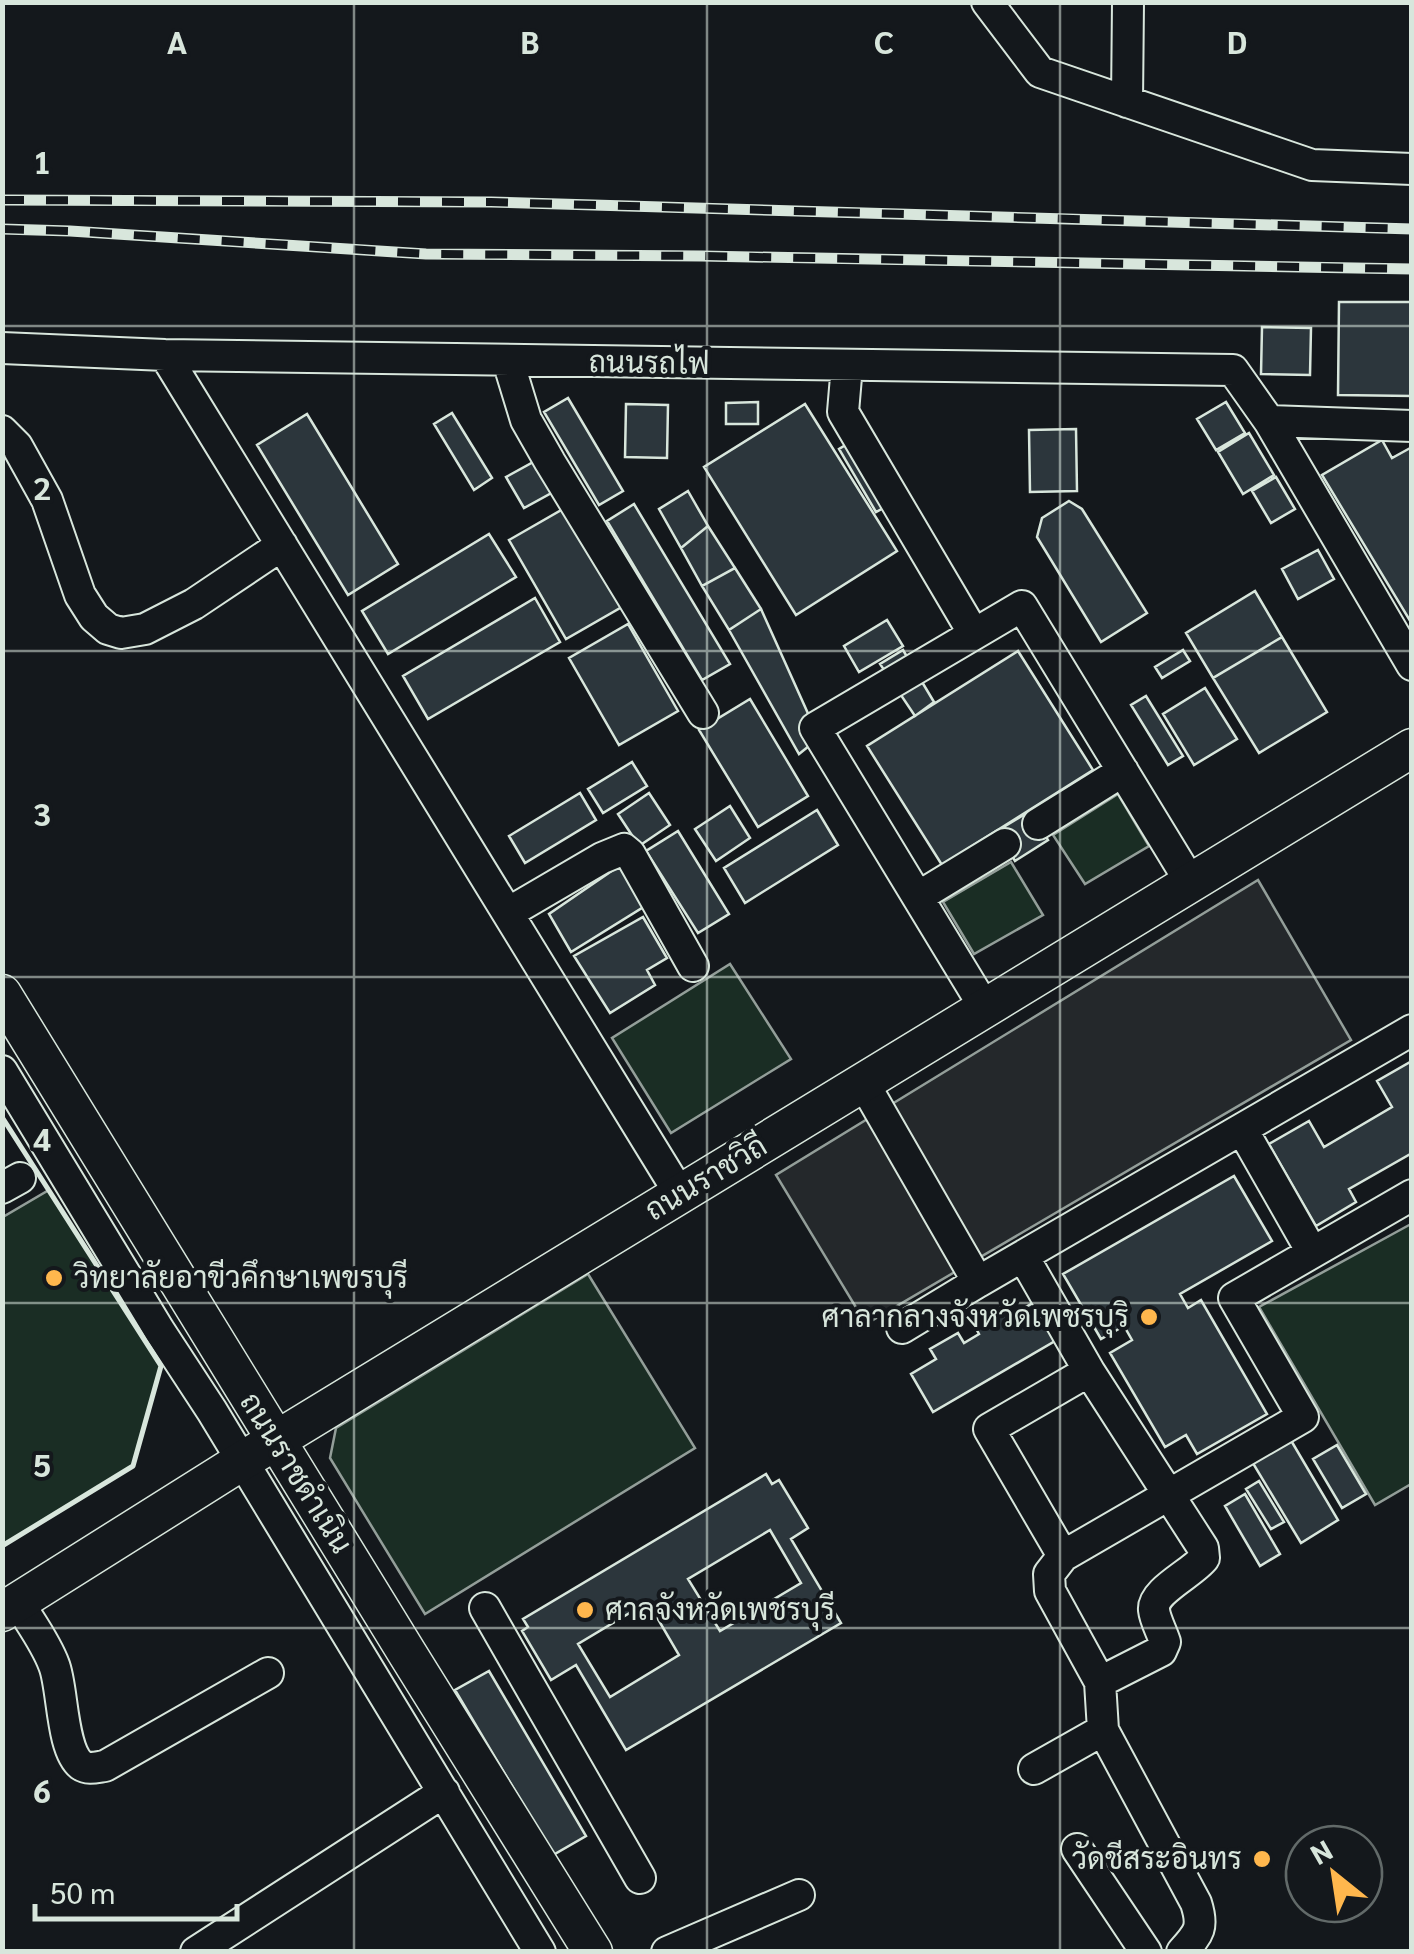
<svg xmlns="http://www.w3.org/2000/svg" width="1414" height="1954" viewBox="0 0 1414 1954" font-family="Georgia,Sarabun,serif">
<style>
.green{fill:#1a2d24;stroke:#939e99;stroke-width:2.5}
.parking{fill:#24282b;stroke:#939e99;stroke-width:2.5}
.building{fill:#2c363c;stroke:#d8e6dc;stroke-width:2.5;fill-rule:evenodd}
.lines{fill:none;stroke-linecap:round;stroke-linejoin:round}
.minor-casing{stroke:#d8e6dc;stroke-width:34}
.major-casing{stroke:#d8e6dc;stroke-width:41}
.minor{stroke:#14181c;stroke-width:30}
.major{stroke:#14181c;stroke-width:38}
.rail-casing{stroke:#d8e6dc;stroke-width:11}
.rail{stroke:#14181c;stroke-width:8;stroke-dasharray:22;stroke-linecap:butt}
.wall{stroke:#d8e6dc;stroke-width:5}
.grid{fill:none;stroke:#d8e6dc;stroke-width:2.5;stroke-opacity:0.55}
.poi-dot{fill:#ffb74d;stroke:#14181c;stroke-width:4}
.labels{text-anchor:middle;stroke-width:8;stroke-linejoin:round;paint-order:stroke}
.street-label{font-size:30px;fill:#d8e6dc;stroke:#14181c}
.poi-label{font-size:30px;fill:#d8e6dc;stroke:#14181c;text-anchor:start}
.grid-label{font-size:32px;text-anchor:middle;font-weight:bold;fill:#d8e6dc;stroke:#14181c;stroke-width:8;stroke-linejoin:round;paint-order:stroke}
</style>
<rect width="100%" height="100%" fill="#14181c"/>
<path class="green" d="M 1118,794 L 1149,846 L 1085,884 L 1053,835 Z
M 1011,862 L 1043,915 L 974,954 L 943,902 Z
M 730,964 L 791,1059 L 671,1133 L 612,1038 Z
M 49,1190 L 161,1366 L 133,1466 L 3,1546 L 3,1217 Z
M 1411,1224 L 1411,1484 L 1375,1505 L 1259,1307 Z
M 588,1274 L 695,1448 L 425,1614 L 330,1458 L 336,1428 Z"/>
<path class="parking" d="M 1258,880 L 1351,1040 L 866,1324 L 776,1175 Z"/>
<path class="building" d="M 1339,302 L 1412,302 L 1412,396 L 1338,395 Z
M 1262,327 L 1311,328 L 1310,375 L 1261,374 Z
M 568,398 L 623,491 L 599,505 L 544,412 Z
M 758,402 L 758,424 L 726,424 L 726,403 Z
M 1226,402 L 1245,433 L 1216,450 L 1197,419 Z
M 626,404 L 668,405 L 667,458 L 625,457 Z
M 805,404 L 897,551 L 796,615 L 704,467 Z
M 452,413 L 492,478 L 474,490 L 434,424 Z
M 307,414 L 398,564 L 348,595 L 257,445 Z
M 1076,429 L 1077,491 L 1030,492 L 1029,430 Z
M 1249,433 L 1274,475 L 1243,494 L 1218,452 Z
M 854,440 L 891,504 L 876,512 L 839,449 Z
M 1382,440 L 1392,458 L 1412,447 L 1412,624 L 1322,475 Z
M 537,460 L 555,491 L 524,508 L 506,477 Z
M 1276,477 L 1295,509 L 1271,523 L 1252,491 Z
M 688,491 L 708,526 L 681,548 L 659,509 Z
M 1069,501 L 1082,509 L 1147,613 L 1101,642 L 1037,537 L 1042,518 Z
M 634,504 L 730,664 L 702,680 L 607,521 Z
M 570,505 L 627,604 L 566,639 L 509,540 Z
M 708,526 L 735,568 L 702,586 L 681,548 Z
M 489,534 L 516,577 L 388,654 L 362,611 Z
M 1318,550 L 1334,579 L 1298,599 L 1282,569 Z
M 735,568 L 761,609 L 729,630 L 702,586 Z
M 1255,591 L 1282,637 L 1213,678 L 1186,633 Z
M 535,598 L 560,642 L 428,719 L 403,676 Z
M 761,609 L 819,738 L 799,754 L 729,630 Z
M 887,620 L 903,646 L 859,672 L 844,646 Z
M 628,624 L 678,711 L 619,745 L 569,658 Z
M 1282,637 L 1327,712 L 1259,753 L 1213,678 Z
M 903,650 L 934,702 L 915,716 L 880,664 Z
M 1183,650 L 1190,661 L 1162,678 L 1155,667 Z
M 1018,651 L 1093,770 L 942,865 L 867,746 Z
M 1205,688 L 1237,739 L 1194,765 L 1163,714 Z
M 1146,696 L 1183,756 L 1168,765 L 1131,705 Z
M 750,699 L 808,796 L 758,827 L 699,730 Z
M 632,762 L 647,786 L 603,813 L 588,789 Z
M 580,793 L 596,820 L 525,863 L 509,836 Z
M 649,793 L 670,825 L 639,846 L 618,814 Z
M 730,806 L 750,838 L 716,861 L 695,829 Z
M 817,810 L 838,845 L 745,903 L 724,868 Z
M 1030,811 L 1048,840 L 1015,861 L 997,831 Z
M 678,831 L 729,914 L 698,933 L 646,851 Z
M 619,866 L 645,906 L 571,952 L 549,914 Z
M 643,917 L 667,958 L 647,970 L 655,985 L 610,1013 L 574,956 Z
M 1412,1061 L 1412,1153 L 1349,1189 L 1356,1202 L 1316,1226 L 1269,1144 L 1309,1121 L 1324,1147 L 1392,1107 L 1377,1081 Z
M 1234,1176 L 1272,1241 L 1180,1294 L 1188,1308 L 1201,1300 L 1267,1414 L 1197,1454 L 1186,1435 L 1165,1447 L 1110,1353 L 1132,1340 L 1124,1326 L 1101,1339 L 1063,1274 Z
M 1033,1303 L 1055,1341 L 933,1412 L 911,1374 L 936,1359 L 930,1349 L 958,1333 L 964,1343 L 979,1334 L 973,1323 L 1002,1307 L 1008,1317 Z
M 1289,1437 L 1338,1520 L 1301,1543 L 1251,1460 Z
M 1337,1445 L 1366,1494 L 1342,1508 L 1313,1459 Z
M 766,1474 L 772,1484 L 779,1480 L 808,1528 L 791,1539 L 841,1623 L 626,1750 L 576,1665 L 551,1680 L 522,1631 L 528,1627 L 523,1619 ZM 770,1530 L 801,1583 L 720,1631 L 688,1579 ZM 648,1602 L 679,1655 L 610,1697 L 578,1644 Z
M 1259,1481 L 1284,1522 L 1271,1529 L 1246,1489 Z
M 1245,1494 L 1280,1554 L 1260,1566 L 1225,1506 Z
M 489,1671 L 586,1836 L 553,1855 L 455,1690 Z"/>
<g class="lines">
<g class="minor-casing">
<path id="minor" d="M 987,2 L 1040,72 L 1312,165 L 1412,169
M 1127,102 L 1128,2
M 2,348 L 165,355 L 1233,370 L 1269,421 L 1412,665
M 165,355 L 680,1194
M 508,361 L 526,420 L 550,462 L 703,713
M 847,365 L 843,412 L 974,634
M 1269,421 L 1412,426
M 2,431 L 17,446 L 47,500 L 80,595 L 94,617 L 108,629 L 121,633 L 145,629 L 194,604 L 282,545
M 1038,824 L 1123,771
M 918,897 L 1005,844
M 508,913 L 602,858 L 624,849 L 630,854 L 693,966
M 985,1008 L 815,728 L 1022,606 L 1191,883
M 2,1071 L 159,1330 L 212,1411 L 540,1952
M 863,1082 L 978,1282 L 1412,1030
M 1242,1129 L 1312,1252
M 2,1188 L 20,1178
M 1023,1256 L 1089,1371
M 902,1328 L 978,1282
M 1063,1556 L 1049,1574 L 1050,1591 L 1100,1682 L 1103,1730
M 18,1602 C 30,1622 46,1643 54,1665 C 63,1687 61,1749 81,1765 C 88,1770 97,1767 105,1766 L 268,1673
M 485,1608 L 640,1878
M 1100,1682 L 1161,1651 L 1165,1642 C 1162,1632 1155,1620 1154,1610 C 1152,1591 1193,1573 1204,1558 L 1203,1548 L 1089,1371 L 989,1429 L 1063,1556 L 1303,1417 L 1234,1298 L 1412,1195
M 1034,1769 L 1103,1730 L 1196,1903 C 1204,1928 1199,1933 1182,1952
M 1077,1849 L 1146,1952
M 196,1952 L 444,1792
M 667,1952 L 799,1895"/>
</g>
<g class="major-casing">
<path id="major" d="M 2,994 L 407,1653 L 593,1952
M 2,1612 L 242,1461 L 1412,748"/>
</g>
<use href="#minor" class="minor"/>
<use href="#major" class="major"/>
<g class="rail-casing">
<path id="rail" d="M 2,200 L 491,202 L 1412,229
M 2,229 L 70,231 L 426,254 L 702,256 L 1412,269"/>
</g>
<use href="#rail" class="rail"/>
<path class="wall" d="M 2,1117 L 161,1366 L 133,1466 L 2,1546"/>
</g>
<path class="grid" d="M 354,2 L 354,1952M 707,2 L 707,1952M 1060,2 L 1060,1952M 2,326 L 1412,326M 2,651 L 1412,651M 2,977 L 1412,977M 2,1303 L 1412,1303M 2,1628 L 1412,1628"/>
<g class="poi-dot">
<circle cx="54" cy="1278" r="10"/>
<circle cx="1149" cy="1317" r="10"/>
<circle cx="585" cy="1610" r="10"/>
<circle cx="1262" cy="1859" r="10"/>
</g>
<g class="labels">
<g class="street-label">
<text transform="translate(649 363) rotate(1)" y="10">ถนนรถไฟ</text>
<text transform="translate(706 1178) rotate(-31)" y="10">ถนนราชวิถี</text>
<text transform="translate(296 1473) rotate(58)" y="10">ถนนราชดำเนิน</text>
</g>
<g class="poi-label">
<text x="74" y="1288">วิทยาลัยอาขีวคึกษาเพขรบุรี</text>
<text x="1129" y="1327" text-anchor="end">ศาลากลางจังหวัดเพชรบุริ</text>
<text x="605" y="1620">ศาลจังหวัดเพชรบุรี</text>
<text x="1242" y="1869" text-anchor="end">วัดชีสระอินทร</text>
</g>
</g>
<g class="grid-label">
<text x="177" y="54">A</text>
<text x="530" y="54">B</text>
<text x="884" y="54">C</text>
<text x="1237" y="54">D</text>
<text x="42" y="174">1</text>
<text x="42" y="500">2</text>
<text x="42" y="826">3</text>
<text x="42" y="1151">4</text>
<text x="42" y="1477">5</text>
<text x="42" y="1803">6</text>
</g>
<rect width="1414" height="1954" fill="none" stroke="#d8e6dc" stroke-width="10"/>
<g transform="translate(1334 1874) rotate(330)"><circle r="48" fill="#14181c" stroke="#626a69" stroke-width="2.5"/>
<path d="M0-8L18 38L0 25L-18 38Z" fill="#ffb74d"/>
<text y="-15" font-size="28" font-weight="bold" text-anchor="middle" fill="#d8e6dc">N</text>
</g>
<path d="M35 1904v15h202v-15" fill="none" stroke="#d8e6dc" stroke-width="5"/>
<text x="50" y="1904" font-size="30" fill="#d8e6dc" stroke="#14181c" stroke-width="8" paint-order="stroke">50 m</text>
</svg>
